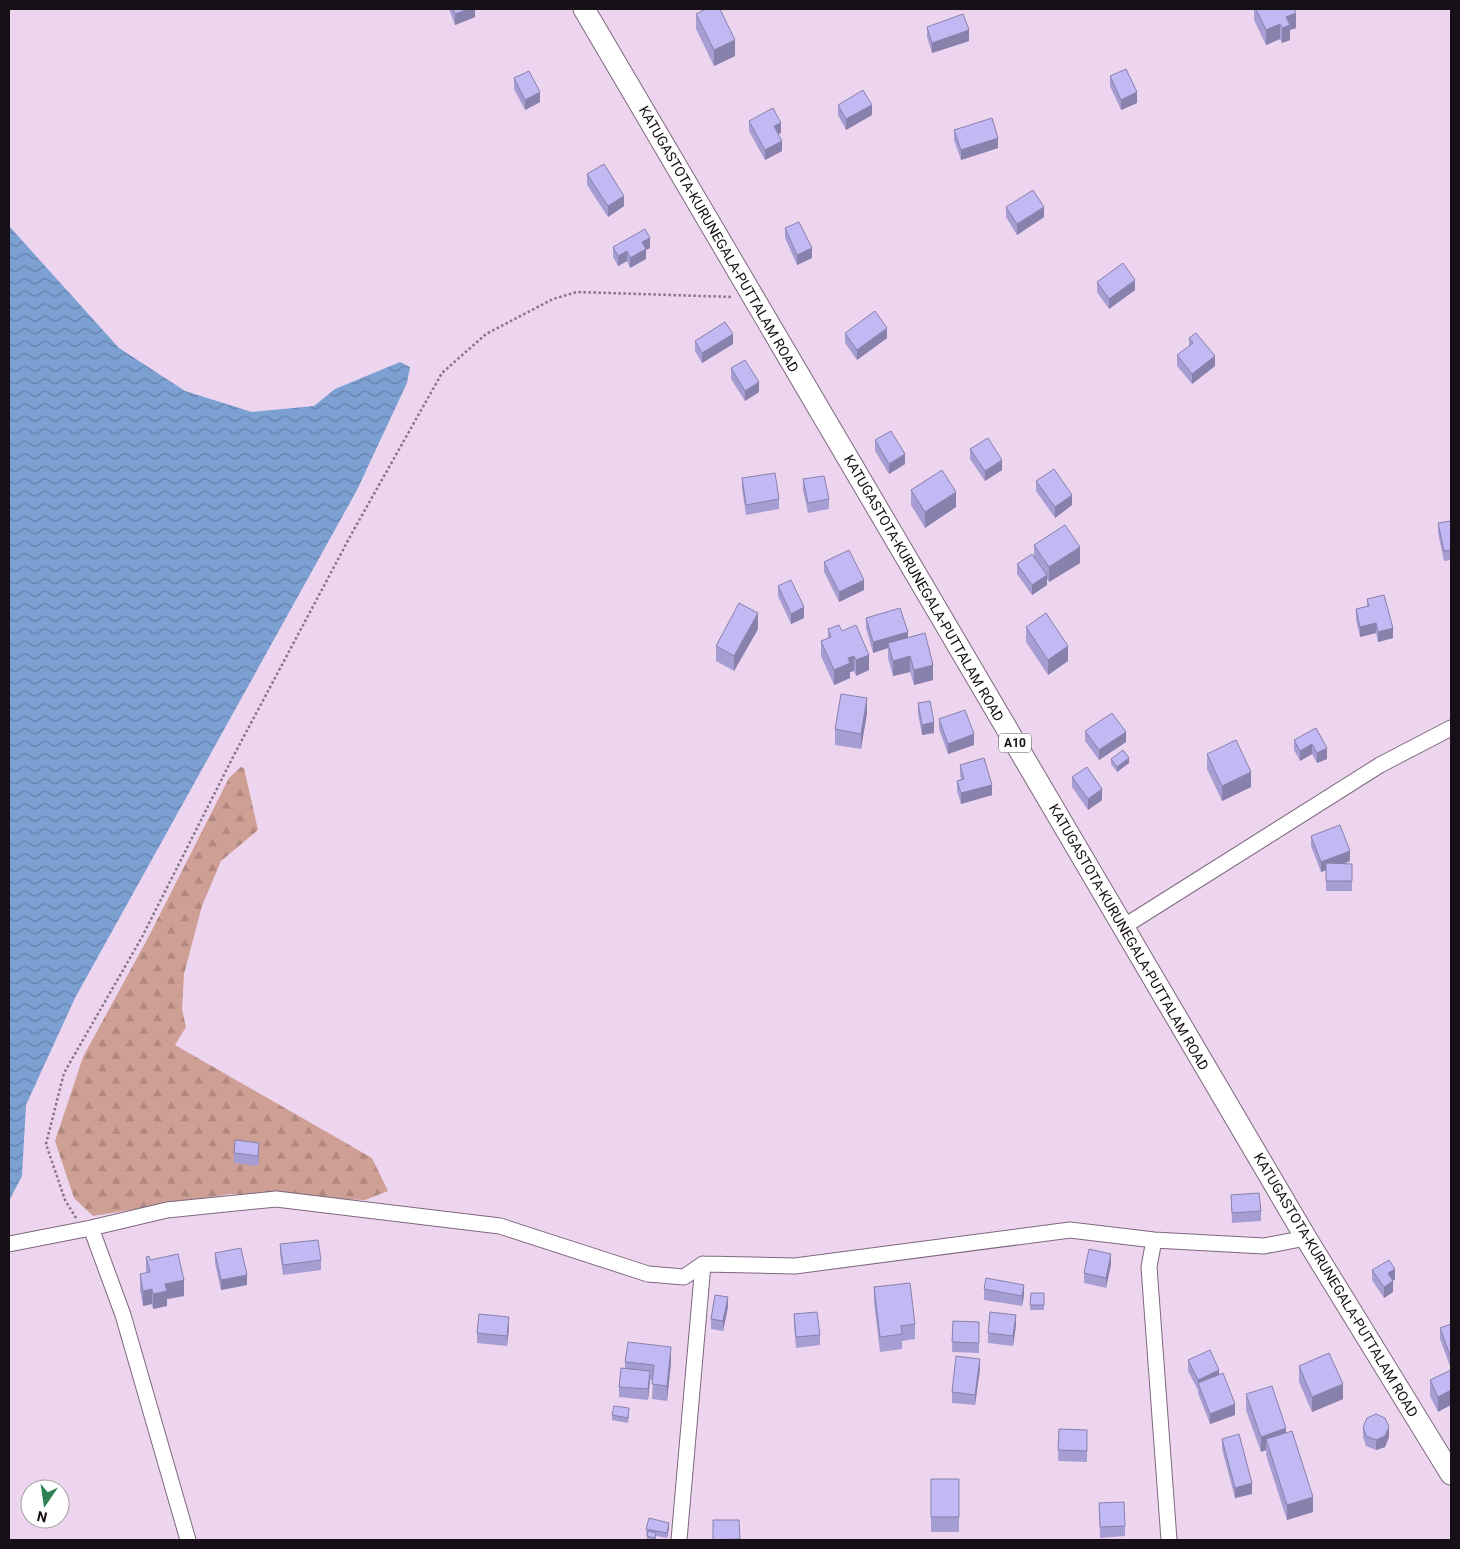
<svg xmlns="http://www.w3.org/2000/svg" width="1460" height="1549" viewBox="0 0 1460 1549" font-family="Roboto,sans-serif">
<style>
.forest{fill:url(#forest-firs)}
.water{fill:url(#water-waves)}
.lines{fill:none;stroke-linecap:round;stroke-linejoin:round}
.minor-casing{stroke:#7d687f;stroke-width:17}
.highway-casing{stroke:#7d687f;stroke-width:23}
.path{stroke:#867586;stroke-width:2.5;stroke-dasharray:2.5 2.5;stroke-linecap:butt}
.minor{stroke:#fff;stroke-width:15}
.highway{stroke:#fff;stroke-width:21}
.wall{fill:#a69ed2}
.shaded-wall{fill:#8781ab}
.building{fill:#c1b8f4;stroke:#8781ab}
.labels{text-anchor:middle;stroke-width:4.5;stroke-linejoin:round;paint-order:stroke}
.shield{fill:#fff;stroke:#5d575d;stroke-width:1}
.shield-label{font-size:12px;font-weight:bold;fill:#170f17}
.street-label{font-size:14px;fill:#170f17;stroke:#fff}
</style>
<defs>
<pattern id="forest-firs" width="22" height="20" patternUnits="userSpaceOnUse" patternTransform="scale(1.25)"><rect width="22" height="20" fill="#ce9f95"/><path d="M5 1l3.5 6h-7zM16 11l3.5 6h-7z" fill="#b08880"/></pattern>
<pattern id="water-waves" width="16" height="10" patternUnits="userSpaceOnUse" patternTransform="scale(1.25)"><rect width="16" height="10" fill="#7da0d3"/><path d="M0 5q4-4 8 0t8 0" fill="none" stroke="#6581aa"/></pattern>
</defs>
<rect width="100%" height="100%" fill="#eed5ef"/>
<path class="forest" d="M 241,767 L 244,768 L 258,830 L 221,861 L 202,906 L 184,974 L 182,1009 L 186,1027 L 175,1045 L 372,1158 L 388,1191 L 365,1200 L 230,1194 L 93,1216 L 74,1198 L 55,1141 L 83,1057 L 149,936 L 229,778 Z"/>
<path class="water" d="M 9,226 L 119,348 L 185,391 L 252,412 L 314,406 L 335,389 L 400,362 L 410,367 L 407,383 L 357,490 L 75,998 L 26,1105 L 22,1176 L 9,1201 Z"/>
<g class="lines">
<g class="minor-casing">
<path id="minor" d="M 1123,927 L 1380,765 L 1451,728
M 91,1228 L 123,1315 L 188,1540
M 1154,1240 L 1149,1267 L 1169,1540
M 9,1244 L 91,1228 L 167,1210 L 276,1199 L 500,1226 L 648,1274 L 684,1277 L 703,1264 L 795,1266 L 1070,1230 L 1154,1240 L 1264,1246 L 1306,1238
M 679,1540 L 703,1264"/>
</g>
<g class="highway-casing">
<path id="highway" d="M 584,9 L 1306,1238 L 1451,1474"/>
</g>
<path class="path" d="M 76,1218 L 65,1200 L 46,1144 L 64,1073 L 142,937 L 234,755 L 352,533 L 442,373 L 486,334 L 553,299 L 577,292 L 733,297"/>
<use href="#minor" class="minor"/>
<use href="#highway" class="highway"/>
</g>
<path class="wall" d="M 449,9 L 475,9 L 475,17 L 455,25 Z
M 1254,9 L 1294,9 L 1296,28 L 1290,30 L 1290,40 L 1282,43 L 1280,39 L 1266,45 L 1254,20 Z
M 696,14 L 735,56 L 714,66 L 696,29 Z
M 927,27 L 969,41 L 932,53 L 927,37 Z
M 1110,76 L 1137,103 L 1121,110 L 1110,86 Z
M 514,78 L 540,102 L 525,110 L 514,89 Z
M 838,105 L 872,115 L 846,130 L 838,115 Z
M 749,121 L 781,133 L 778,134 L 782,151 L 765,160 L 749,131 Z
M 954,130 L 998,148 L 961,160 L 954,140 Z
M 587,174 L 624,206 L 608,217 L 587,185 Z
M 1006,207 L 1044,217 L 1017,235 L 1006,217 Z
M 785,228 L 812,258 L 797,265 L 785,238 Z
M 613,247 L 650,248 L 646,250 L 646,259 L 630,268 L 627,261 L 618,266 L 613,257 Z
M 1097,282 L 1135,290 L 1109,309 L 1097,292 Z
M 845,333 L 887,338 L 857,360 L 845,343 Z
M 1189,338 L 1215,366 L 1192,384 L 1177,366 L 1177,355 L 1189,346 Z
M 695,341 L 733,344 L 702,363 L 695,351 Z
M 731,368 L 759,392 L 745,401 L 731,379 Z
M 875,440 L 905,464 L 889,474 L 875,451 Z
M 970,449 L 1002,470 L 985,481 L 970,459 Z
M 742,478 L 779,499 L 779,509 L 746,515 L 742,488 Z
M 803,479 L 829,499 L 829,509 L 808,513 L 803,490 Z
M 1036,481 L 1072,505 L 1055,518 L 1036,491 Z
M 911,490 L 956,507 L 925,528 L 911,505 Z
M 1451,521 L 1451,560 L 1444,561 L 1438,533 L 1438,523 Z
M 1034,545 L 1080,563 L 1049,582 L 1047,579 L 1047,585 L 1032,595 L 1017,574 L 1017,564 L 1034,556 Z
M 824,562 L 864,590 L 839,602 L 824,572 Z
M 778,586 L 804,618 L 791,624 L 778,596 Z
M 1367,599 L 1393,638 L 1378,642 L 1376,633 L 1360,637 L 1356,620 L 1356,609 L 1367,607 Z
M 866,618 L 908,638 L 933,680 L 914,685 L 910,672 L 893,676 L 888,658 L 888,648 L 873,653 L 866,628 Z
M 1026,627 L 1068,661 L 1048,675 L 1026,642 Z
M 758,629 L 734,671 L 716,661 L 716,646 Z
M 828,629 L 842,631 L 869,670 L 856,676 L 854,671 L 850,672 L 850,678 L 834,685 L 821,656 L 821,641 L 828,638 Z
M 918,703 L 934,733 L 922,735 L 918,714 Z
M 867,713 L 861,749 L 835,745 L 835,729 Z
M 939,719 L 974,745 L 948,754 L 939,729 Z
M 1316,728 L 1327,759 L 1317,763 L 1312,754 L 1300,761 L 1294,750 L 1294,740 Z
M 1085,731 L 1126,742 L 1099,760 L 1085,741 Z
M 1207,754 L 1251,787 L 1222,801 L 1207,769 Z
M 1111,759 L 1129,763 L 1117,772 L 1111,764 Z
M 960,765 L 992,795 L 961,804 L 957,791 L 957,781 L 961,779 L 960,775 Z
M 1072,777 L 1102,800 L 1088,810 L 1072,787 Z
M 1311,836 L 1350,861 L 1344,864 L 1352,864 L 1352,891 L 1326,891 L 1326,870 L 1321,872 L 1311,846 Z
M 234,1153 L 259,1153 L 258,1166 L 234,1163 Z
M 1231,1195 L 1261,1211 L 1261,1221 L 1232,1223 Z
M 280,1244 L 321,1260 L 321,1270 L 283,1275 L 280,1254 Z
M 215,1253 L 247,1285 L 221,1290 L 215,1263 Z
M 146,1257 L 150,1260 L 184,1296 L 167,1299 L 167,1306 L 153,1309 L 152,1304 L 143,1306 L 140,1290 L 140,1274 L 146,1273 Z
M 1111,1264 L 1106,1288 L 1084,1283 L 1084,1273 Z
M 1372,1270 L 1395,1279 L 1393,1281 L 1393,1292 L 1384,1298 L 1372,1280 Z
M 874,1287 L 915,1324 L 915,1339 L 902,1341 L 902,1349 L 880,1352 L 874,1302 Z
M 984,1289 L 1024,1295 L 1022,1306 L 984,1300 Z
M 1031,1293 L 1044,1293 L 1044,1310 L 1030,1310 Z
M 728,1307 L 723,1331 L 711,1329 L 711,1319 Z
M 794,1314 L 820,1335 L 820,1345 L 796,1348 L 794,1325 Z
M 953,1321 L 979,1322 L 979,1353 L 952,1352 Z
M 1451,1324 L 1451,1369 L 1440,1339 L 1440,1328 Z
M 1016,1325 L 1013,1346 L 988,1343 L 988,1333 Z
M 509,1328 L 507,1346 L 477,1343 L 477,1333 Z
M 1188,1360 L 1219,1375 L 1235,1415 L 1210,1424 L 1198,1393 L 1198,1390 L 1188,1371 Z
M 625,1362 L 671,1363 L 667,1401 L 652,1399 L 653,1380 L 650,1380 L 648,1400 L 619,1397 L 619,1387 L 625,1368 Z
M 1299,1366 L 1343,1399 L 1312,1412 L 1299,1382 Z
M 980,1369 L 975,1405 L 952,1403 L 952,1392 Z
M 1451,1370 L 1438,1412 L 1430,1396 L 1430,1380 Z
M 1246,1394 L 1286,1433 L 1313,1512 L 1287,1520 L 1266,1455 L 1266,1450 L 1261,1452 L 1246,1410 Z
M 629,1414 L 628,1423 L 612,1420 L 612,1415 Z
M 1363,1427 L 1389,1437 L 1385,1447 L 1376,1450 L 1366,1446 L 1363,1437 Z
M 1059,1429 L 1087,1430 L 1087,1462 L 1058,1461 Z
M 1222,1439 L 1252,1494 L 1235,1498 L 1222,1449 Z
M 931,1479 L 959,1479 L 959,1532 L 931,1532 Z
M 1099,1503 L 1125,1526 L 1125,1536 L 1100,1538 Z
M 713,1520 L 739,1520 L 740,1540 L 713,1540 Z
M 669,1528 L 667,1538 L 656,1536 L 656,1540 L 647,1540 L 646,1529 Z"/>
<path class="shaded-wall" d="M 469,9 L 475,9 L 475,17 L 455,25 L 455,14 Z
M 1296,13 L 1296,28 L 1290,30 L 1290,40 L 1282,43 L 1282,28 L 1286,17 Z
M 1280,24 L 1280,39 L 1266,45 L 1266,30 Z
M 969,30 L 969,41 L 932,53 L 932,43 Z
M 735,40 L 735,56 L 714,66 L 714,50 Z
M 540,92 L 540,102 L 525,110 L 525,100 Z
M 1137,92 L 1137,103 L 1121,110 L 1121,100 Z
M 872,105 L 872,115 L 846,130 L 846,119 Z
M 781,123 L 781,133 L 774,136 L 774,126 Z
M 998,138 L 998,148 L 961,160 L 961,150 Z
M 782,141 L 782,151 L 765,160 L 765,150 Z
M 624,196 L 624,206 L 608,217 L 608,206 Z
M 1044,207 L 1044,217 L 1017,235 L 1017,224 Z
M 650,238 L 650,248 L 646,250 L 646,259 L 630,268 L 630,258 L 642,242 Z
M 812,248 L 812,258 L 797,265 L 797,255 Z
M 627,251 L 627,261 L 618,266 L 618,256 Z
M 1135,280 L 1135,290 L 1109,309 L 1109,299 Z
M 887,328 L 887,338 L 857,360 L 857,350 Z
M 733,334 L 733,344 L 702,363 L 702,353 Z
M 1215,356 L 1215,366 L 1192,384 L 1192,374 Z
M 759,382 L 759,392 L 745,401 L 745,391 Z
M 905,454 L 905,464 L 889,474 L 889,464 Z
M 1002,460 L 1002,470 L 985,481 L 985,471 Z
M 956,492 L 956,507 L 925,528 L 925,512 Z
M 1072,495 L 1072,505 L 1055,518 L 1055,507 Z
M 1080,547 L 1080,563 L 1049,582 L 1049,567 Z
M 1047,575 L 1047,585 L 1032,595 L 1032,585 Z
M 864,580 L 864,590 L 839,602 L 839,592 Z
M 804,607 L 804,618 L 791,624 L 791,614 Z
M 758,613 L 758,629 L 734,671 L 734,656 Z
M 1376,623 L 1376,633 L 1360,637 L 1360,627 Z
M 1393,628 L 1393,638 L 1378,642 L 1378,632 Z
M 908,632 L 908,642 L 888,643 L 888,648 L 873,653 L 873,642 Z
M 1068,646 L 1068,661 L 1048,675 L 1048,660 Z
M 869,655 L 869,670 L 856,676 L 856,660 Z
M 854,656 L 854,671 L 850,672 L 850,678 L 834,685 L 834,670 L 848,658 Z
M 910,656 L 910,672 L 893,676 L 893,661 Z
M 933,665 L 933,680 L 914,685 L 914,670 Z
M 867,698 L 867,713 L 861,749 L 861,734 Z
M 934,722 L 934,733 L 922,735 L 922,725 Z
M 1126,732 L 1126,742 L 1099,760 L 1099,750 Z
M 974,734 L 974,745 L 948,754 L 948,744 Z
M 1312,744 L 1312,754 L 1300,761 L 1300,751 Z
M 1327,748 L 1327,759 L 1317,763 L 1317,753 Z
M 1129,758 L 1129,763 L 1117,772 L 1117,767 Z
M 1251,772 L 1251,787 L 1222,801 L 1222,786 Z
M 992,785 L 992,795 L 961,804 L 961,793 Z
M 1102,789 L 1102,800 L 1088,810 L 1088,799 Z
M 1350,851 L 1350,861 L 1321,872 L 1321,862 Z
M 259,1143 L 259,1153 L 258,1166 L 258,1156 Z
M 1111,1254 L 1111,1264 L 1106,1288 L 1106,1278 Z
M 1395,1269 L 1395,1279 L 1388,1284 L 1388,1273 Z
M 247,1275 L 247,1285 L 221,1290 L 221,1280 Z
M 184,1280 L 184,1296 L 167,1299 L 167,1306 L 153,1309 L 153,1294 L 165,1284 Z
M 1393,1281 L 1393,1292 L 1384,1298 L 1384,1287 Z
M 1024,1285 L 1024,1295 L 1022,1306 L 1022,1296 Z
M 152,1289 L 152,1304 L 143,1306 L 143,1291 Z
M 728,1297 L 728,1307 L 723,1331 L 723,1321 Z
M 1016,1315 L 1016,1325 L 1013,1346 L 1013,1336 Z
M 509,1317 L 509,1328 L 507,1346 L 507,1336 Z
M 671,1347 L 671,1363 L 667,1401 L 667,1386 Z
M 980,1359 L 980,1369 L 975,1405 L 975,1395 Z
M 1219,1370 L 1219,1380 L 1198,1383 L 1198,1390 L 1198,1380 Z
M 650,1371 L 650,1381 L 648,1400 L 648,1389 Z
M 1343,1384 L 1343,1399 L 1312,1412 L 1312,1397 Z
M 1451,1390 L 1451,1405 L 1438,1412 L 1438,1397 Z
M 1235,1404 L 1235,1415 L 1210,1424 L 1210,1414 Z
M 1389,1427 L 1389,1437 L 1385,1447 L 1376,1450 L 1376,1440 Z
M 1286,1428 L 1286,1443 L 1266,1439 L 1266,1450 L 1261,1452 L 1261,1437 Z
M 1252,1483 L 1252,1494 L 1235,1498 L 1235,1488 Z
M 1313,1497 L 1313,1512 L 1287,1520 L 1287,1505 Z
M 669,1523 L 669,1528 L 667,1538 L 667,1533 Z"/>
<path class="building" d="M 453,9 L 469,9 L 455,14 Z
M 706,9 L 720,9 L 735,40 L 714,50 L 696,14 Z
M 1256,9 L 1294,9 L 1296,13 L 1286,17 L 1290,25 L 1282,28 L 1280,24 L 1266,30 Z
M 963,14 L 969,30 L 932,43 L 927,27 Z
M 1126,69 L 1137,92 L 1121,100 L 1110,76 Z
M 529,71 L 540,92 L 525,100 L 514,78 Z
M 863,90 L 872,105 L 846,119 L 838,105 Z
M 773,108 L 781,123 L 774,126 L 782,141 L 765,150 L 749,121 Z
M 992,118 L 998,138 L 961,150 L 954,130 Z
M 604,164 L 624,196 L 608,206 L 587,174 Z
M 1033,190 L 1044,207 L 1017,224 L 1006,207 Z
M 799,222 L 812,248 L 797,255 L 785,228 Z
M 645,229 L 650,238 L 642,242 L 646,249 L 630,258 L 627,251 L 618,256 L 613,247 Z
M 1123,263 L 1135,280 L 1109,299 L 1097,282 Z
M 875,311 L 887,328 L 857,350 L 845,333 Z
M 725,322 L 733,334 L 702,353 L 695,341 Z
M 1196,333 L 1215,356 L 1192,374 L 1177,355 L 1193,343 L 1189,338 Z
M 745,360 L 759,382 L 745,391 L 731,368 Z
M 891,431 L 905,454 L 889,464 L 875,440 Z
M 988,438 L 1002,460 L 985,471 L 970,449 Z
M 1054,469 L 1072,495 L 1055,507 L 1036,481 Z
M 942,470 L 956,492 L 925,512 L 911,490 Z
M 775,473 L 779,499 L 746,505 L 742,478 Z
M 824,476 L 829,499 L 808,503 L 803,479 Z
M 1451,521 L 1451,550 L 1444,551 L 1438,523 Z
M 1065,525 L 1080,547 L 1049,567 L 1034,545 Z
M 849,550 L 864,580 L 839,592 L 824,562 Z
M 1032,554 L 1047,575 L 1032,585 L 1017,564 Z
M 791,580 L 804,607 L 791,614 L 778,586 Z
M 1384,595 L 1393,628 L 1378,632 L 1376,623 L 1360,627 L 1356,609 L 1369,606 L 1367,599 Z
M 739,603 L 758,613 L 734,656 L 716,646 Z
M 900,608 L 908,632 L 873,642 L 866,618 Z
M 1046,613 L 1068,646 L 1048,660 L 1026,627 Z
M 839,625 L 842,631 L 856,625 L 869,655 L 856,660 L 854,656 L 848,658 L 850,663 L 834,670 L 821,641 L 831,637 L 828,629 Z
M 925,633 L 933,665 L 914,670 L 910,656 L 893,661 L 888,643 Z
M 841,694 L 867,698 L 861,734 L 835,729 Z
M 930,701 L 934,722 L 922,725 L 918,703 Z
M 965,710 L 974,734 L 948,744 L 939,719 Z
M 1112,713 L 1126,732 L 1099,750 L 1085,731 Z
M 1316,728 L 1327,748 L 1317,753 L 1312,744 L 1300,751 L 1294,740 Z
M 1236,740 L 1251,772 L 1222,786 L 1207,754 Z
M 1123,750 L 1129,758 L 1117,767 L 1111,759 Z
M 984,758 L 992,785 L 961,793 L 957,781 L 964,779 L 960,765 Z
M 1087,767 L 1102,789 L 1088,799 L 1072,777 Z
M 1340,825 L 1350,851 L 1321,862 L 1311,836 Z
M 1326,863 L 1352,864 L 1352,881 L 1326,881 Z
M 235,1140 L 259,1143 L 258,1156 L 234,1153 Z
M 1259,1193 L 1261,1211 L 1232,1213 L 1231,1195 Z
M 318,1240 L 321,1260 L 283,1265 L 280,1244 Z
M 241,1248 L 247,1275 L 221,1280 L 215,1253 Z
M 1089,1249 L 1111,1254 L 1106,1278 L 1084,1273 Z
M 178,1254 L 184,1280 L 165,1284 L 167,1291 L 153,1294 L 152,1289 L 143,1291 L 140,1274 L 150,1272 L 146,1257 L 149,1256 L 150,1260 Z
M 1389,1260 L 1395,1269 L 1388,1273 L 1393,1281 L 1384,1287 L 1372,1270 Z
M 986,1278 L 1024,1285 L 1022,1296 L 984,1289 Z
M 910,1283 L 915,1324 L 901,1326 L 902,1334 L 880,1337 L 874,1287 Z
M 1031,1293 L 1044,1293 L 1044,1305 L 1030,1305 Z
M 715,1295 L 728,1297 L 723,1321 L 711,1319 Z
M 817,1312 L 820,1335 L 796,1337 L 794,1314 Z
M 990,1312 L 1016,1315 L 1013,1336 L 988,1333 Z
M 479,1314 L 509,1317 L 507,1336 L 477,1333 Z
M 953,1321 L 979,1322 L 979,1343 L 952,1342 Z
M 1451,1324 L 1451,1358 L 1440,1328 Z
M 628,1342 L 671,1347 L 667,1386 L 652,1384 L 654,1365 L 625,1362 Z
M 1210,1350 L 1219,1370 L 1198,1380 L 1188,1360 Z
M 1329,1353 L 1343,1384 L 1312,1397 L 1299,1366 Z
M 956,1356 L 980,1359 L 975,1395 L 952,1392 Z
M 621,1368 L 650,1371 L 648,1389 L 619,1387 Z
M 1451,1370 L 1451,1390 L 1438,1397 L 1430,1380 Z
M 1223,1373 L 1235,1404 L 1210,1414 L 1198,1383 Z
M 1272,1386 L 1286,1428 L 1261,1437 L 1246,1394 Z
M 614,1406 L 629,1408 L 628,1418 L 612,1415 Z
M 1376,1414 L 1385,1418 L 1389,1427 L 1385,1436 L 1376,1440 L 1366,1436 L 1363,1427 L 1367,1418 Z
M 1059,1429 L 1087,1430 L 1087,1451 L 1058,1450 Z
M 1292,1431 L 1313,1497 L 1287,1505 L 1266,1439 Z
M 1239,1434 L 1252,1483 L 1235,1488 L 1222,1439 Z
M 931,1479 L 959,1479 L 959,1517 L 931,1517 Z
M 1124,1502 L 1125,1526 L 1100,1527 L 1099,1503 Z
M 649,1518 L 669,1523 L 667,1533 L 646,1529 Z
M 713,1520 L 739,1520 L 740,1539 L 713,1540 Z
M 648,1531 L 656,1533 L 655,1538 L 647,1536 Z"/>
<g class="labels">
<rect class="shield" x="999" y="733.5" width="32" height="19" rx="4"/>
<g class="shield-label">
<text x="1015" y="747">A10</text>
</g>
<g class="street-label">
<text transform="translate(719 239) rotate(60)" y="5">KATUGASTOTA-KURUNEGALA-PUTTALAM ROAD</text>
<text transform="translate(924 588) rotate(60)" y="5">KATUGASTOTA-KURUNEGALA-PUTTALAM ROAD</text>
<text transform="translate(1129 937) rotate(60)" y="5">KATUGASTOTA-KURUNEGALA-PUTTALAM ROAD</text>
<text transform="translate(1336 1285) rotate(59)" y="5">KATUGASTOTA-KURUNEGALA-PUTTALAM ROAD</text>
</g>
</g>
<rect width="1460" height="1549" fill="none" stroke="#170f17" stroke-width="20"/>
<g transform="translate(45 1504) rotate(193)"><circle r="24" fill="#ffffff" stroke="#a29fa2"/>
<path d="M0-4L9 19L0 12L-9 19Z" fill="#2d8255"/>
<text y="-8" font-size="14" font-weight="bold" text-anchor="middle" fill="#170f17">N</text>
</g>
</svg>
